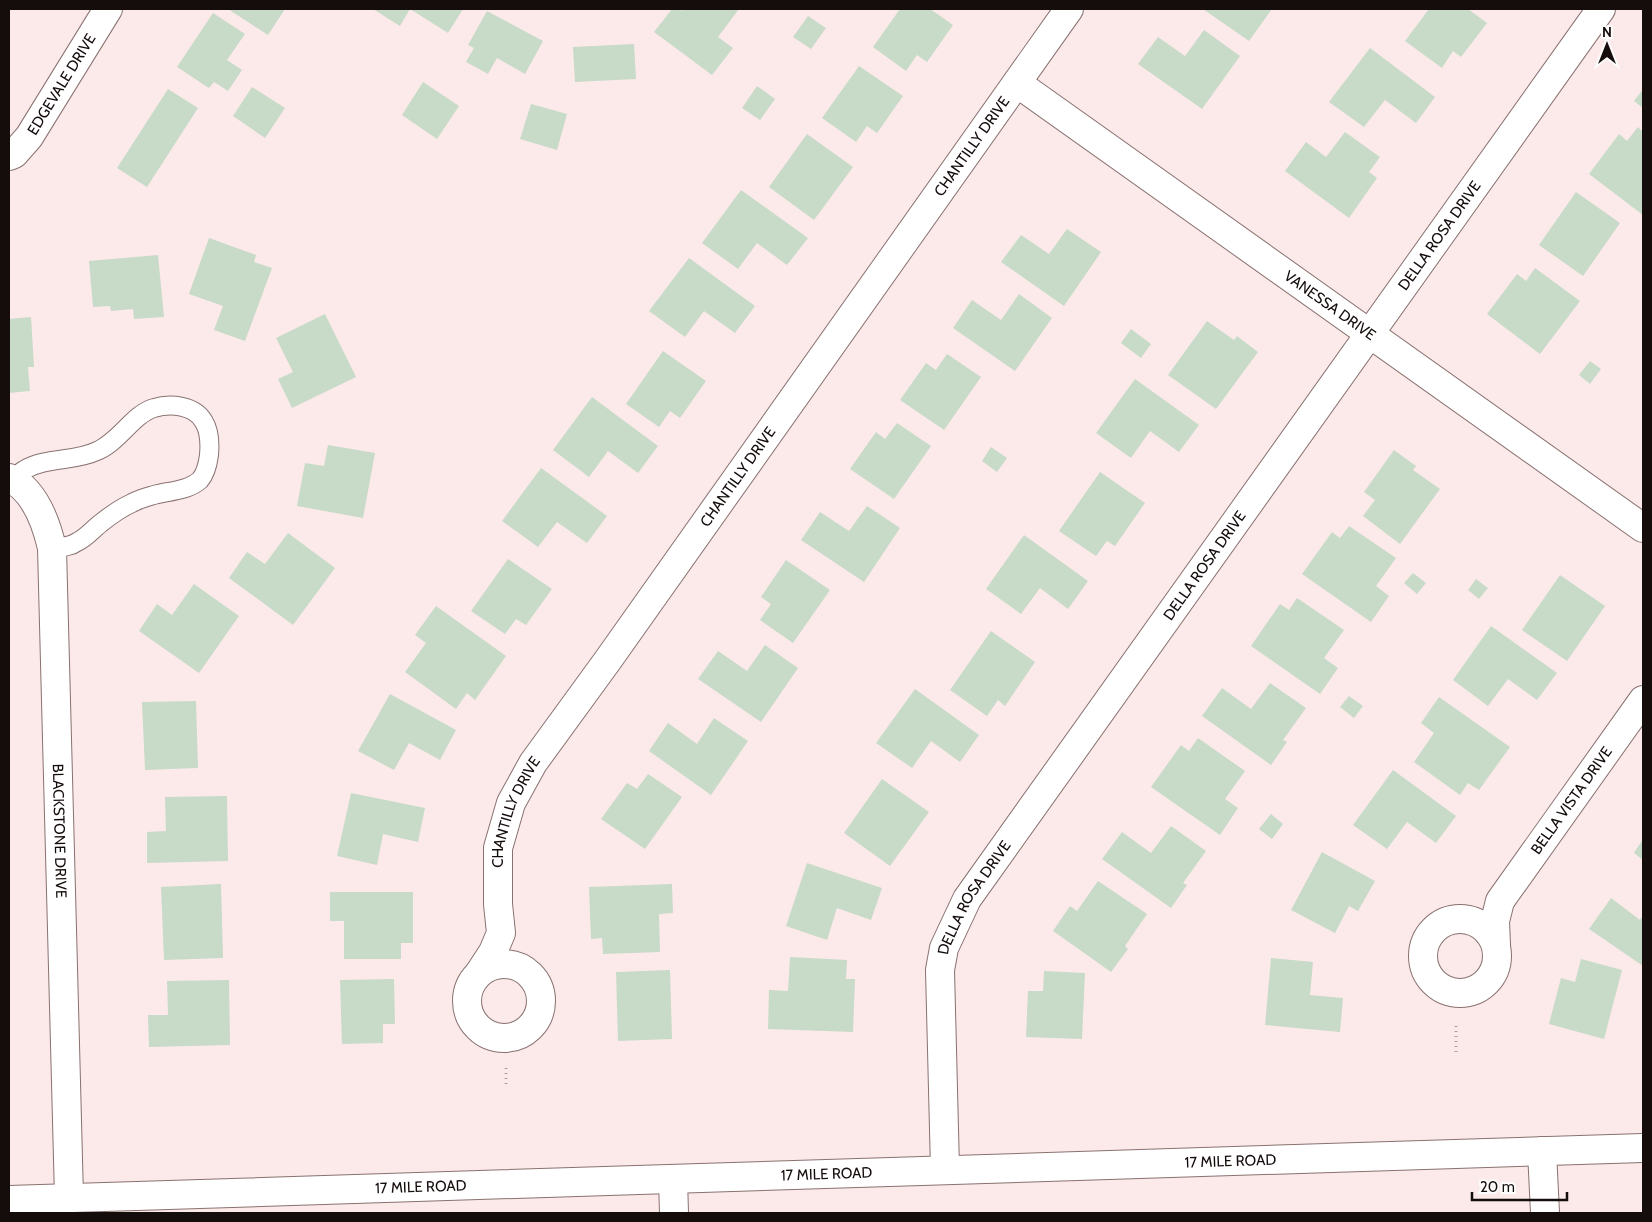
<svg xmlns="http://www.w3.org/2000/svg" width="1652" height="1222" viewBox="0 0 1652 1222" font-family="Cabin,sans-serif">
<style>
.building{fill:#c8dac8}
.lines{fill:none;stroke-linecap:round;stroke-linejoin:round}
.lane-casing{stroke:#897170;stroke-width:20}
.street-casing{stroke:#897170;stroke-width:30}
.secondary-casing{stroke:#897170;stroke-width:30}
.path{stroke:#ac9e9d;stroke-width:3;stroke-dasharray:1 4;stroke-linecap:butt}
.lane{stroke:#fff;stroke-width:18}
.street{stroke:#fff;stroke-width:28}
.secondary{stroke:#fff;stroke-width:28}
.labels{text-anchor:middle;stroke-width:4.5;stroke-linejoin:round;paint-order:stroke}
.street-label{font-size:15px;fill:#150c0c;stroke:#fcfcfc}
</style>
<rect width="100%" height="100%" fill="#fbeae9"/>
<path class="building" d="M 228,9 L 285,9 L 268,35 Z
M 373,9 L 463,9 L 448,33 L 410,9 L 400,26 Z
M 672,9 L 679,9 L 682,11 L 683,9 L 739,9 L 718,37 L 733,48 L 712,75 L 654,32 Z
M 900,9 L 930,9 L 953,25 L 927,62 L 917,55 L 906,71 L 873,47 Z
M 1203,9 L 1272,9 L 1249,41 Z
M 1429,9 L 1468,9 L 1487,23 L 1461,57 L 1453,51 L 1442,68 L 1405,41 Z
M 487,11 L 543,41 L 525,74 L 497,58 L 488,74 L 466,62 L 474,48 L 468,45 Z
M 213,13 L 245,34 L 227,60 L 242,70 L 228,91 L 214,82 L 209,88 L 177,67 Z
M 808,16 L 826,28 L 811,49 L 793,37 Z
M 1204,30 L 1240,56 L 1202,109 L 1138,64 L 1158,37 L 1185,56 Z
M 634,44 L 636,79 L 575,82 L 573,47 Z
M 1370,48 L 1435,97 L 1416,123 L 1385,100 L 1364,127 L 1329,102 Z
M 859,66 L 903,96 L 877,133 L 867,126 L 856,142 L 822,118 Z
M 423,82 L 459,106 L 437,139 L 402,115 Z
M 757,86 L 775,99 L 760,120 L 742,108 Z
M 252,87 L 285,108 L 265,138 L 233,116 Z
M 168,89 L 198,108 L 147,187 L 117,168 Z
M 1643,89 L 1643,108 L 1634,101 Z
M 531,104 L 567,114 L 557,150 L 520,139 Z
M 1638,127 L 1643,132 L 1643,215 L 1589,174 L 1619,134 L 1627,141 Z
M 1345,132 L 1380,157 L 1369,172 L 1377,178 L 1349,218 L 1285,171 L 1306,142 L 1326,157 Z
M 807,134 L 853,167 L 814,220 L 769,187 Z
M 741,190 L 808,238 L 787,265 L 757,243 L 738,269 L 702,243 Z
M 1576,192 L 1620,223 L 1583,276 L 1539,245 Z
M 1067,229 L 1101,252 L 1064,306 L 1001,262 L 1021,235 L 1049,254 Z
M 209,238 L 256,255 L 254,262 L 272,268 L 245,341 L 214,330 L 223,306 L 189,294 Z
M 158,255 L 164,317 L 134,319 L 133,309 L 111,311 L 110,306 L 93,307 L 89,261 Z
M 689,258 L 755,306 L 735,333 L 704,311 L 685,337 L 649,311 Z
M 1535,268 L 1580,301 L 1540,354 L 1487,314 L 1517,274 L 1526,281 Z
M 1019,294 L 1052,318 L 1015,371 L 953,328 L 972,300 L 1001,320 Z
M 325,314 L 356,377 L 292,408 L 278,379 L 293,372 L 276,338 Z
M 31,317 L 34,367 L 28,367 L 30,391 L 9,393 L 9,319 Z
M 1207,321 L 1234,340 L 1237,336 L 1258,352 L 1216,409 L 1168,375 Z
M 1131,329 L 1151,344 L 1141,358 L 1121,343 Z
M 663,351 L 706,381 L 680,418 L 670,411 L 659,427 L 626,404 Z
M 947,354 L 981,377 L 944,430 L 900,400 L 926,363 L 936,370 Z
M 1590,361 L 1601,369 L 1590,384 L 1579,375 Z
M 1135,379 L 1199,425 L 1179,452 L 1150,431 L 1131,458 L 1096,433 Z
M 592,397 L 658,446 L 638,473 L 608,451 L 589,477 L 553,450 Z
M 897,423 L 931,446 L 894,499 L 850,469 L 876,432 L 885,439 Z
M 328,445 L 375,453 L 363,518 L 297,506 L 305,463 L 324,466 Z
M 991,447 L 1007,458 L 997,472 L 982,461 Z
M 1394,450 L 1416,466 L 1413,470 L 1440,489 L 1400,544 L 1363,516 L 1375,500 L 1364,492 Z
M 541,468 L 607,516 L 587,543 L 557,522 L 538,547 L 502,521 Z
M 1100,472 L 1145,503 L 1115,546 L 1107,541 L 1096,556 L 1059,531 Z
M 867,506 L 900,528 L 864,582 L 801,540 L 820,512 L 849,531 Z
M 1349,526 L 1396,558 L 1376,586 L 1389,596 L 1371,622 L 1302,574 L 1332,532 L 1340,538 Z
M 288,533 L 335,568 L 293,625 L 229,578 L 247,552 L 265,564 Z
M 1024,535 L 1088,581 L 1068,609 L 1040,588 L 1021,614 L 986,589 Z
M 508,559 L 552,589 L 526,625 L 516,619 L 505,634 L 471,611 Z
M 786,560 L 830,590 L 793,643 L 760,620 L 771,604 L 761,597 Z
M 1413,573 L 1426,583 L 1417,594 L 1404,583 Z
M 1560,575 L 1605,606 L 1567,661 L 1522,630 Z
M 1476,579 L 1488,588 L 1479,599 L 1468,590 Z
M 194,584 L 239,616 L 199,673 L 139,631 L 157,604 L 172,615 Z
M 1297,598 L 1344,630 L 1324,658 L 1338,668 L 1320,694 L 1251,646 L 1280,604 L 1289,610 Z
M 436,606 L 506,656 L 475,700 L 467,693 L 456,709 L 405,672 L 426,643 L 415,635 Z
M 1491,626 L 1557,673 L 1537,700 L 1508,679 L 1488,706 L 1453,680 Z
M 991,631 L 1035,662 L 1005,706 L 998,700 L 987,716 L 950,690 Z
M 765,645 L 798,668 L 761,722 L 698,679 L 718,651 L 747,671 Z
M 1270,683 L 1306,708 L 1283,740 L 1287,742 L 1271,765 L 1202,716 L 1222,688 L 1251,709 Z
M 915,689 L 979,735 L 960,762 L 931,741 L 912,768 L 876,743 Z
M 390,694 L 456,730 L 440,760 L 409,743 L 394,770 L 358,751 Z
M 1349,696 L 1363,706 L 1354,718 L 1340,707 Z
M 1439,697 L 1510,747 L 1479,790 L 1468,783 L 1460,795 L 1414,762 L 1434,733 L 1421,723 Z
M 196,701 L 198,768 L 145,770 L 142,702 Z
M 714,718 L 748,741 L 711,795 L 649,751 L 668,723 L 697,744 Z
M 1198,738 L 1245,771 L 1225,799 L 1238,808 L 1220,835 L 1151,787 L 1181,745 L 1189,751 Z
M 1393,770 L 1456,816 L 1436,843 L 1407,822 L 1387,849 L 1353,825 Z
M 648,774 L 682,797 L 645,849 L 601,819 L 627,783 L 637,789 Z
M 882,779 L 929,812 L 890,866 L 844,833 Z
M 351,793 L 425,808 L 418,842 L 383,834 L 377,865 L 337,856 Z
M 227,796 L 228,861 L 147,863 L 147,832 L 166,831 L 165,797 Z
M 1271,814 L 1283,824 L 1272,839 L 1259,829 Z
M 1171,826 L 1206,851 L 1183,883 L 1187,885 L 1171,908 L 1102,859 L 1122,832 L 1151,853 Z
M 1643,839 L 1643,860 L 1634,853 Z
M 1322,852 L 1375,881 L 1358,911 L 1349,906 L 1335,933 L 1291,910 Z
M 807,863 L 882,888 L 871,920 L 837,908 L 827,940 L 786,926 Z
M 1098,881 L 1147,914 L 1125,946 L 1128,949 L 1111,972 L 1053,931 L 1070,906 L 1077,911 Z
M 221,884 L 223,958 L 164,960 L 161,887 Z
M 672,884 L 673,913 L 659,914 L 660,952 L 603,954 L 602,938 L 591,939 L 589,887 Z
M 330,892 L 413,892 L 413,943 L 401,943 L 401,959 L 344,959 L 344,921 L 330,921 Z
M 1611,898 L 1640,920 L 1643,915 L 1643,966 L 1589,929 Z
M 790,957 L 847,960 L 846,979 L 855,979 L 853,1032 L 768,1029 L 769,990 L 788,991 Z
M 1271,958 L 1313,962 L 1310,995 L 1343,998 L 1340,1032 L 1265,1025 Z
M 1581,959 L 1622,970 L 1604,1039 L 1549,1024 L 1561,978 L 1575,982 Z
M 670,970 L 672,1039 L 618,1041 L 616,972 Z
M 1044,971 L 1085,973 L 1082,1039 L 1026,1037 L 1028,991 L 1043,991 Z
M 394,979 L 395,1024 L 383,1024 L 383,1043 L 342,1044 L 340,980 Z
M 229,980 L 230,1045 L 149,1047 L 148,1015 L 168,1015 L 167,981 Z"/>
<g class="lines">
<g class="lane-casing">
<path id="lane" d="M 13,480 C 17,477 20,472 24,470 C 46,457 74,462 97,451 C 119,442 133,414 154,408 C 170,403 195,405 204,422 C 210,432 210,444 209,455 C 208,463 206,473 200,480 C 188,491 168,491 154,495 C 147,497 139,499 132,503 C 121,508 111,515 101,523 C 93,529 86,538 77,542 C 70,547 61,547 52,548"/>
</g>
<g class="street-casing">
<g id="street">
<path id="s1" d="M 1017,83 L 1643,528"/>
<path id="s2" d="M 9,156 L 14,154 L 29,137 L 108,9"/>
<path id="s3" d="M 9,478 C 35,490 46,522 52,548 L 69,1197"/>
<circle cx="1460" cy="956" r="37"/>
<path id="s4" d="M 1496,945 L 1495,921 L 1500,901 L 1643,700"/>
<circle cx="504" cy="1001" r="37"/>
<path id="s5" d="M 480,972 L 493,952 L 501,933 L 498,904 L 498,848 L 511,803 L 533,763 L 608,660 L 1069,9"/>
<path d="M 1542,1151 L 1545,1213"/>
<path id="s6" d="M 945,1169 L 940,970 L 944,948 L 967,899 L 1601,9"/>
<path d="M 673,1179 L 674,1213"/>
</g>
</g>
<g class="secondary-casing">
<g id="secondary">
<path id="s7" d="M 9,1200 L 1643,1148"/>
</g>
</g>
<path class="path" d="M 1456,1026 L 1456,1054
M 506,1068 L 506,1087"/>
<use href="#lane" class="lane"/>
<use href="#street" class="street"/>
<use href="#secondary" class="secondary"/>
</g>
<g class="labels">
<g class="street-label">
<text dy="5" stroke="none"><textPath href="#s2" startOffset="90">EDGEVALE DRIVE</textPath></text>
<text dy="5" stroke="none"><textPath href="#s5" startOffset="979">CHANTILLY DRIVE</textPath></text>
<text dy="5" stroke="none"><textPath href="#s6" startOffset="1090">DELLA ROSA DRIVE</textPath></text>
<text dy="5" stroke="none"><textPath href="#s1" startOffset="384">VANESSA DRIVE</textPath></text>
<text dy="5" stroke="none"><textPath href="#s5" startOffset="574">CHANTILLY DRIVE</textPath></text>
<text dy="5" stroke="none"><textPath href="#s6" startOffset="685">DELLA ROSA DRIVE</textPath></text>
<text dy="5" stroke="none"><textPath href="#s4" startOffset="168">BELLA VISTA DRIVE</textPath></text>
<text dy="5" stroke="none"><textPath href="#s5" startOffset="169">CHANTILLY DRIVE</textPath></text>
<text dy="5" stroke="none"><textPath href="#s3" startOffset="368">BLACKSTONE DRIVE</textPath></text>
<text dy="5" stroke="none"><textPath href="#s6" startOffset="280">DELLA ROSA DRIVE</textPath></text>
<text dy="5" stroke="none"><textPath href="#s7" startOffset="1222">17 MILE ROAD</textPath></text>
<text dy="5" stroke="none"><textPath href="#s7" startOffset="818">17 MILE ROAD</textPath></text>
<text dy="5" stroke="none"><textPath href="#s7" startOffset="412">17 MILE ROAD</textPath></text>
</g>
</g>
<rect width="1652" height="1222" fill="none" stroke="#150c0c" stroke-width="20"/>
<g transform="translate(1607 45)" stroke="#fcfcfc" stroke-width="4" paint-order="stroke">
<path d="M0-4L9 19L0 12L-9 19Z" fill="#150c0c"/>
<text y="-8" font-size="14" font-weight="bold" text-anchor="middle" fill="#150c0c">N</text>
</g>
<path d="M1472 1192v8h95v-8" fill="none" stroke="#150c0c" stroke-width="2.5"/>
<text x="1480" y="1192" font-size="15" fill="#150c0c" stroke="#fcfcfc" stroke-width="4" paint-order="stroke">20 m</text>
</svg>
